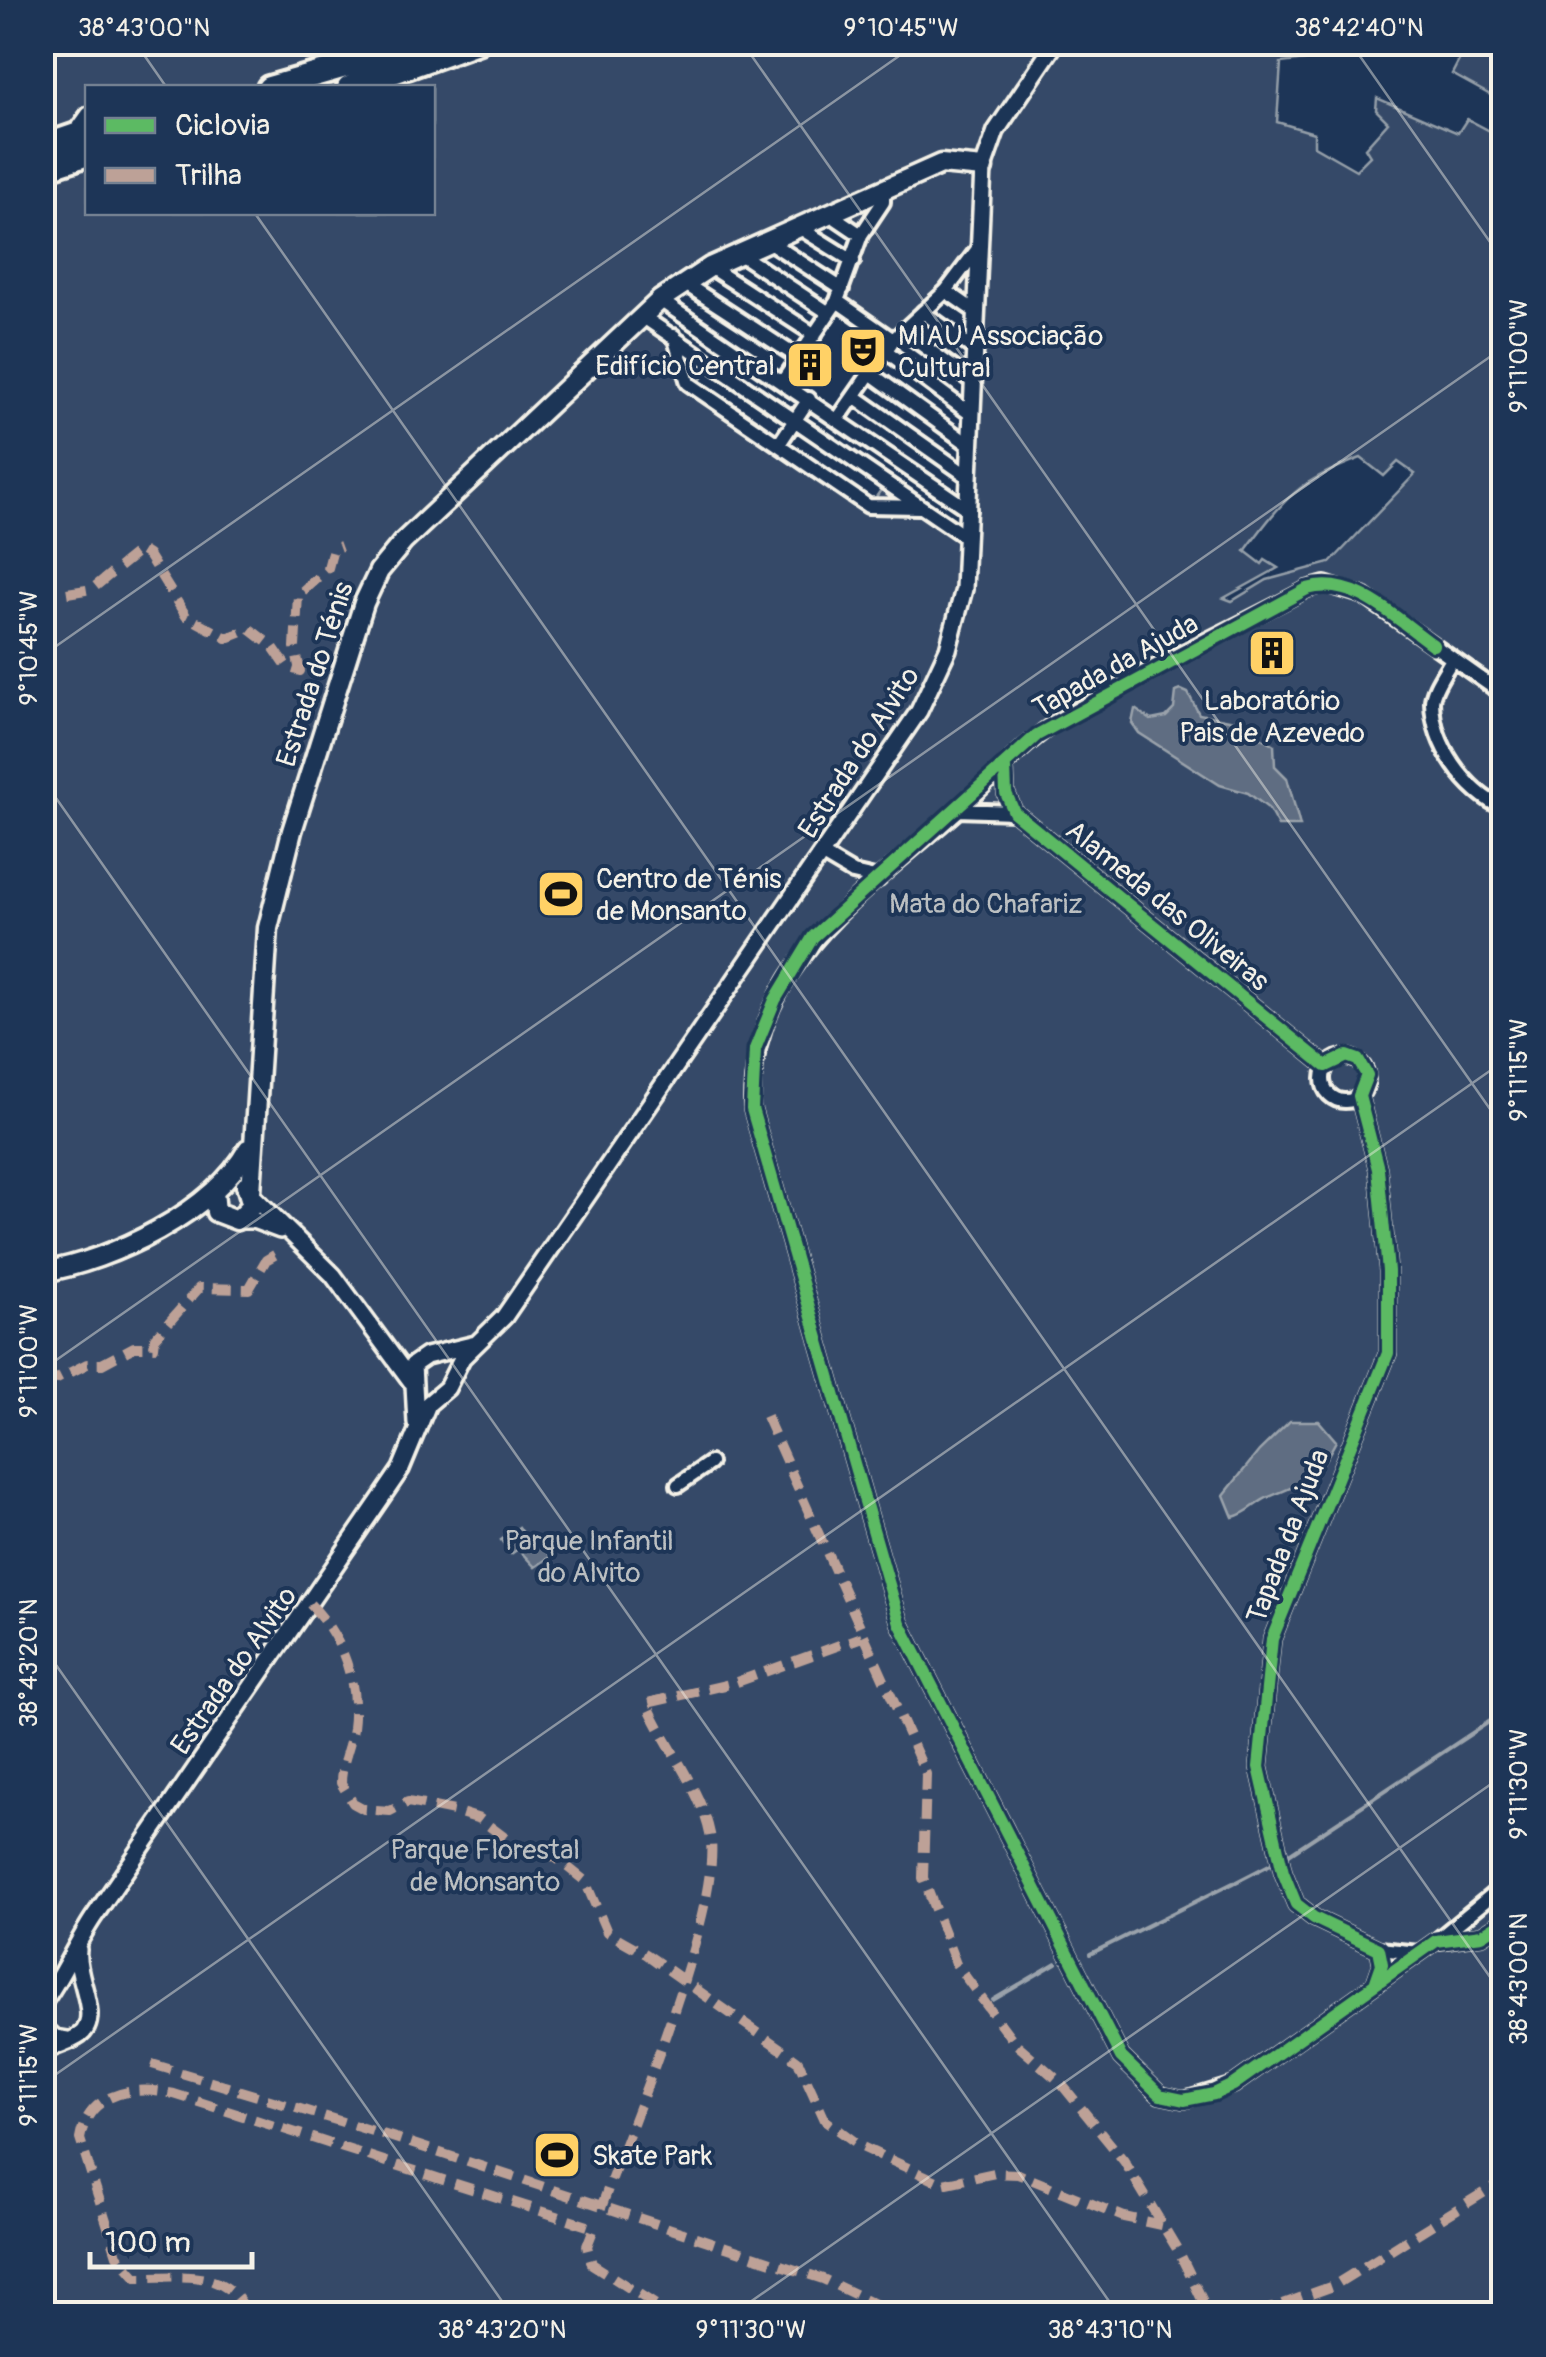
<svg xmlns="http://www.w3.org/2000/svg" width="1546" height="2357" viewBox="0 0 1546 2357" font-family="Pangolin,sans-serif">
<style>
.green{fill:#354a67;stroke:#949ea8;stroke-width:2.5;fill-rule:evenodd}
.water{fill:#5e6d82;stroke:#9aa2ab;stroke-width:2.5}
.lines{fill:none;stroke-linecap:round;stroke-linejoin:round}
.stream{stroke:#9aa2ab;stroke-width:4}
.minor-casing{stroke:#f4f1e8;stroke-width:20}
.tertiary-casing{stroke:#f4f1e8;stroke-width:22}
.secondary-casing{stroke:#f4f1e8;stroke-width:25}
.motorway-casing{stroke:#f4f1e8;stroke-width:30}
.minor{stroke:#1d3557;stroke-width:12}
.tertiary{stroke:#1d3557;stroke-width:15}
.secondary{stroke:#1d3557;stroke-width:18}
.motorway{stroke:#1d3557;stroke-width:22}
.quiet{stroke:#bda197;stroke-width:10;stroke-dasharray:20 10;stroke-linecap:butt}
.cycleway-casing{stroke:#1d3557;stroke-width:19}
.cycleway{stroke:#5cba63;stroke-width:12}
.ticks{fill:none;stroke:#f4f1e8;stroke-width:2.5;stroke-opacity:0.45}
.labels{text-anchor:middle;stroke-width:8;stroke-linejoin:round;paint-order:stroke}
.poi-label{font-size:28px;fill:#f4f1e8;stroke:#1d3557;text-anchor:start}
.street-label{font-size:28px;fill:#f4f1e8;stroke:#1d3557}
.park-label{font-size:28px;fill:#bbbfc1;stroke:#1d3557}
.neatline{fill:none;stroke:#f4f1e8;stroke-width:4}
.ticks-label{font-size:25px;text-anchor:middle;fill:#f4f1e8}
</style>
<rect width="100%" height="100%" fill="#1d3557"/>
<filter id="ink" filterUnits="userSpaceOnUse"><feTurbulence type="fractalNoise" baseFrequency=".01" numOctaves="2"/><feDisplacementMap in="SourceGraphic" scale="20" xChannelSelector="R" yChannelSelector="G"/><feConvolveMatrix kernelMatrix="1 2 1 2 8 2 1 2 1" color-interpolation-filters="sRGB"/></filter>
<g filter="url(#ink)">
<path class="green" d="M 1051,42 L 1052,59 L 1063,43 L 1315,43 L 1314,59 L 1281,63 L 1277,122 L 1314,133 L 1314,146 L 1356,170 L 1370,156 L 1365,148 L 1388,122 L 1376,110 L 1377,98 L 1458,133 L 1467,119 L 1503,138 L 1503,2314 L 43,2314 L 42,43 ZM 88,88 L 432,88 L 432,212 L 88,212 ZM 838,216 L 865,235 L 837,302 L 896,342 L 950,293 L 980,314 L 967,544 L 883,487 L 869,507 L 855,505 L 693,391 L 708,369 L 636,320 L 689,281 ZM 1361,458 L 1384,476 L 1398,462 L 1415,474 L 1330,563 L 1267,580 L 1232,601 L 1224,598 L 1278,568 L 1265,560 L 1262,564 L 1245,551 C 1285,497 1298,481 1361,458 Z
M 1468,43 L 1503,43 L 1503,102 L 1452,74 Z"/>
<path class="water" d="M 1181,690 L 1188,693 L 1199,714 L 1234,721 L 1274,745 L 1275,766 L 1287,778 L 1300,826 L 1278,826 L 1268,808 L 1248,793 L 1220,785 L 1139,733 L 1132,723 L 1135,709 L 1151,720 L 1166,717 L 1174,709 L 1176,692 Z
M 1290,1421 L 1319,1421 L 1336,1441 C 1316,1479 1307,1481 1269,1497 C 1256,1502 1248,1514 1233,1517 L 1224,1495 L 1259,1451 Z
M 519,1527 L 529,1542 L 537,1537 L 551,1556 L 535,1567 L 518,1549 L 511,1554 L 501,1540 Z"/>
<g class="lines">
<path class="stream" d="M 1283,1858 L 1504,1712
M 1236,1882 L 1271,1864
M 1090,1954 L 1233,1883
M 993,2000 L 1056,1963"/>
<g class="minor-casing">
<path id="minor" d="M 73,135 L 88,114
M 830,214 L 861,235
M 800,228 L 853,261
M 768,241 L 842,289
M 740,254 L 829,313
M 710,267 L 815,335
M 684,283 L 799,358
M 946,291 L 976,312
M 660,300 L 969,510
M 837,301 L 893,340
M 923,312 L 975,350
M 642,316 L 967,538
M 903,331 L 973,382
M 674,336 L 688,383 L 868,506 L 920,507
M 886,351 L 972,415
M 870,373 L 971,446
M 783,381 L 837,301 L 861,235 L 883,202 L 883,190
M 854,396 L 969,477
M 838,419 L 893,340 L 946,291 L 980,246
M 779,444 L 809,399
M 1452,659 C 1446,671 1432,689 1432,702 C 1433,746 1465,790 1504,809
M 1504,695 L 1364,596 L 1325,584 L 1307,589 C 1222,635 1131,674 1051,726 C 1016,750 987,785 955,813 C 859,897 749,967 752,1109 L 900,1623 L 1121,2057 L 1160,2095 L 1184,2100 L 1233,2085 L 1436,1941 L 1504,1885
M 1005,768 L 1006,793 L 1014,812 L 1326,1066
M 958,810 L 1014,812
M 821,854 L 853,873 L 879,879
M1323 1079a22 22 0 1 1 44 0a22 22 0 1 1-44 0Z
M 1359,1096 L 1378,1169 L 1388,1271 L 1388,1353 L 1272,1639 L 1259,1767 L 1283,1872 L 1296,1904 L 1314,1918 L 1379,1949 L 1419,1953
M 678,1485 L 710,1463
M 1439,1941 L 1482,1935 L 1504,1921
M 1375,1984 L 1382,1964 L 1379,1949"/>
</g>
<g class="tertiary-casing">
<path id="tertiary" d="M 251,1194 L 333,1275 L 411,1381
M 237,1220 L 253,1220 L 280,1230
M 416,1423 L 413,1365 L 426,1356 L 476,1344
M 42,2004 C 62,1977 74,1947 93,1918 L 401,1469 L 428,1404 L 447,1388 L 462,1358 L 504,1317 L 919,711 L 948,649 L 964,589 L 983,168 L 996,131 L 1056,42
M 42,2026 L 55,2038 L 67,2040
M 42,2053 C 54,2045 69,2043 80,2035 C 103,2018 74,1975 78,1950"/>
</g>
<g class="secondary-casing">
<path id="secondary" d="M 214,1191 L 216,1212 L 237,1220 L 252,1205 L 246,1185
M 251,1192 L 268,928 L 292,831 L 364,603 L 379,571 L 403,542 L 660,300 L 710,267 L 941,164 L 983,168
M 42,1272 C 112,1261 213,1212 248,1149"/>
</g>
<g class="motorway-casing">
<path id="motorway" d="M 269,88 L 429,42
M 349,88 L 477,42
M 42,147 L 88,131
M 42,169 L 88,154"/>
</g>
<use href="#minor" class="minor"/>
<use href="#tertiary" class="tertiary"/>
<use href="#secondary" class="secondary"/>
<use href="#motorway" class="motorway"/>
<path class="quiet" d="M 67,593 L 92,589 L 140,550 L 148,555 L 186,616 L 227,638 L 250,629 L 273,647 L 287,667 L 300,671 L 295,647 L 298,595 L 328,568 L 333,549 L 341,546
M 42,1374 L 57,1379 L 87,1364 L 102,1364 L 134,1347 L 154,1347 L 155,1338 L 199,1288 L 249,1289 L 266,1260 L 283,1250
M 766,1416 L 926,1774 L 923,1878 L 956,1964 L 1014,2042 L 1059,2081 L 1124,2161 L 1180,2254 L 1209,2314
M 310,1604 C 342,1636 359,1682 353,1728 C 350,1747 341,1764 341,1783 L 353,1803 L 364,1809 L 390,1811 L 408,1802 L 454,1811 L 480,1819 L 513,1844 L 555,1857 L 585,1881 L 607,1932 L 646,1954 L 798,2061 L 825,2120 L 862,2147 L 943,2184 L 995,2173 L 1018,2174 L 1124,2217 L 1161,2225
M 152,2064 L 392,2137 L 823,2279 L 896,2314
M 601,2208 C 629,2129 724,1906 710,1834 C 701,1789 665,1746 647,1703 L 734,1683 L 862,1637
M 247,2314 C 227,2266 178,2278 136,2277 L 117,2255 L 80,2139 C 88,2092 133,2085 174,2094 L 594,2228 L 587,2246 L 592,2264 L 670,2314
M 1255,2314 L 1333,2286 L 1504,2180"/>
<g class="cycleway-casing">
<path id="cycleway" d="M 1433,645 C 1396,619 1355,575 1307,589 L 1037,735 L 813,937 L 775,1000 L 755,1049 L 752,1109 L 900,1623 L 1121,2057 L 1160,2095 L 1184,2100 L 1214,2094 L 1233,2085 L 1436,1941 L 1482,1935 L 1504,1921
M 1005,768 L 1006,793 L 1014,812 L 1326,1066 L 1347,1056 L 1358,1060 L 1367,1075 L 1359,1096 L 1378,1169 L 1388,1271 L 1388,1353 L 1272,1639 L 1259,1767 L 1283,1872 L 1296,1904 L 1314,1918 L 1379,1949 L 1382,1964 L 1375,1984"/>
</g>
<use href="#cycleway" class="cycleway"/>
</g>
</g>
<path class="ticks" d="M 135,42 L 167,88M 742,42 L 1504,1129M 1350,42 L 1504,262M 254,212 L 1504,1997M 42,656 L 919,42M 42,778 L 1118,2314M 42,1370 L 1504,347M 42,1645 L 511,2314M 42,2084 L 1504,1061M 733,2314 L 1504,1775"/>
<defs>
<g id="theatre-square" transform="scale(2.5)"><rect x="-9" y="-9" width="18" height="18" rx="4" fill="#ffd166" stroke="#1d3557"/><path d="M-5-5.5Q0-4 5-5.5V0Q5 5 0 6Q-5 5-5 0ZM-3.3-2.5H-1v1.5H-3.3ZM1-2.5H3.3v1.5H1ZM-2.8 1Q0 5.5 2.8 1Z" fill="#111"/></g>
<g id="building-square" transform="scale(2.5)"><rect x="-9" y="-9" width="18" height="18" rx="4" fill="#ffd166" stroke="#1d3557"/><path d="M-4-6H4V6H1V3H-1V6H-4ZM-2.5-4.3h1.7v1.8h-1.7ZM.8-4.3h1.7v1.8H.8ZM-2.5-1h1.7V.8h-1.7ZM.8-1h1.7V.8H.8Z" fill="#111"/></g>
<g id="stadium-square" transform="scale(2.5)"><rect x="-9" y="-9" width="18" height="18" rx="4" fill="#ffd166" stroke="#1d3557"/><path d="M0-5a6.5 5 0 1 0 0 10a6.5 5 0 1 0 0-10ZM-3.5-1.8h7v3.6h-7Z" fill="#111"/></g>
</defs>
<g fill-rule="evenodd">
<use href="#theatre-square" x="863" y="351"/>
<use href="#building-square" x="810" y="365"/>
<use href="#building-square" x="1272" y="653"/>
<use href="#stadium-square" x="561" y="894"/>
<use href="#stadium-square" x="557" y="2155"/>
</g>
<g class="labels">
<g class="poi-label">
<text x="898" y="345">MIAU Associação<tspan x="898" dy="32">Cultural</tspan></text>
<text x="775" y="375" text-anchor="end">Edifício Central</text>
<text x="1272" y="710" text-anchor="middle">Laboratório<tspan x="1272" dy="32">Pais de Azevedo</tspan></text>
<text x="596" y="888">Centro de Ténis<tspan x="596" dy="32">de Monsanto</tspan></text>
<text x="592" y="2165">Skate Park</text>
</g>
<g class="street-label">
<text transform="translate(1115 665) rotate(-29)" y="10">Tapada da Ajuda</text>
<text transform="translate(314 674) rotate(-72)" y="10">Estrada do Ténis</text>
<text transform="translate(858 752) rotate(-57)" y="10">Estrada do Alvito</text>
<text transform="translate(1168 905) rotate(39)" y="10">Alameda das Oliveiras</text>
<text transform="translate(1287 1536) rotate(-69)" y="10">Tapada da Ajuda</text>
<text transform="translate(233 1670) rotate(-55)" y="10">Estrada do Alvito</text>
</g>
<g class="park-label">
<text x="986" y="913">Mata do Chafariz</text>
<text x="589" y="1550">Parque Infantil<tspan x="589" dy="32">do Alvito</tspan></text>
<text x="485" y="1859">Parque Florestal<tspan x="485" dy="32">de Monsanto</tspan></text>
</g>
</g>
<rect width="1546" height="2357" fill="none" stroke="#1d3557" stroke-width="110"/>
<rect x="85" y="85" width="350" height="130" fill="#1d3557" stroke="#738091" stroke-width="2.5"/>
<rect x="105" y="118" width="50" height="15" fill="#5cba63" stroke="#738091" stroke-width="2.5"/>
<text x="175" y="135" font-size="30" fill="#f4f1e8">Ciclovia</text>
<rect x="105" y="168" width="50" height="15" fill="#bda197" stroke="#738091" stroke-width="2.5"/>
<text x="175" y="185" font-size="30" fill="#f4f1e8">Trilha</text>
<path d="M90 2252v15h162v-15" fill="none" stroke="#f4f1e8" stroke-width="5"/>
<text x="105" y="2252" font-size="30" fill="#f4f1e8" stroke="#1d3557" stroke-width="8" paint-order="stroke">100 m</text>
<rect x="55" y="55" width="1436" height="2247" class="neatline"/>
<g class="ticks-label">
<text x="144" y="36">38°43'00"N</text>
<text x="901" y="36">9°10'45"W</text>
<text x="1359" y="36">38°42'40"N</text>
<text transform="translate(1518 356) rotate(-90)" y="9">9°11'00"W</text>
<text transform="translate(28 648) rotate(-90)" y="9">9°10'45"W</text>
<text transform="translate(1518 1070) rotate(-90)" y="9">9°11'15"W</text>
<text transform="translate(28 1361) rotate(-90)" y="9">9°11'00"W</text>
<text transform="translate(28 1663) rotate(-90)" y="9">38°43'20"N</text>
<text transform="translate(1518 1784) rotate(-90)" y="9">9°11'30"W</text>
<text transform="translate(1518 1979) rotate(-90)" y="9">38°43'00"N</text>
<text transform="translate(28 2075) rotate(-90)" y="9">9°11'15"W</text>
<text x="502" y="2338">38°43'20"N</text>
<text x="751" y="2338">9°11'30"W</text>
<text x="1110" y="2338">38°43'10"N</text>
</g>
</svg>
